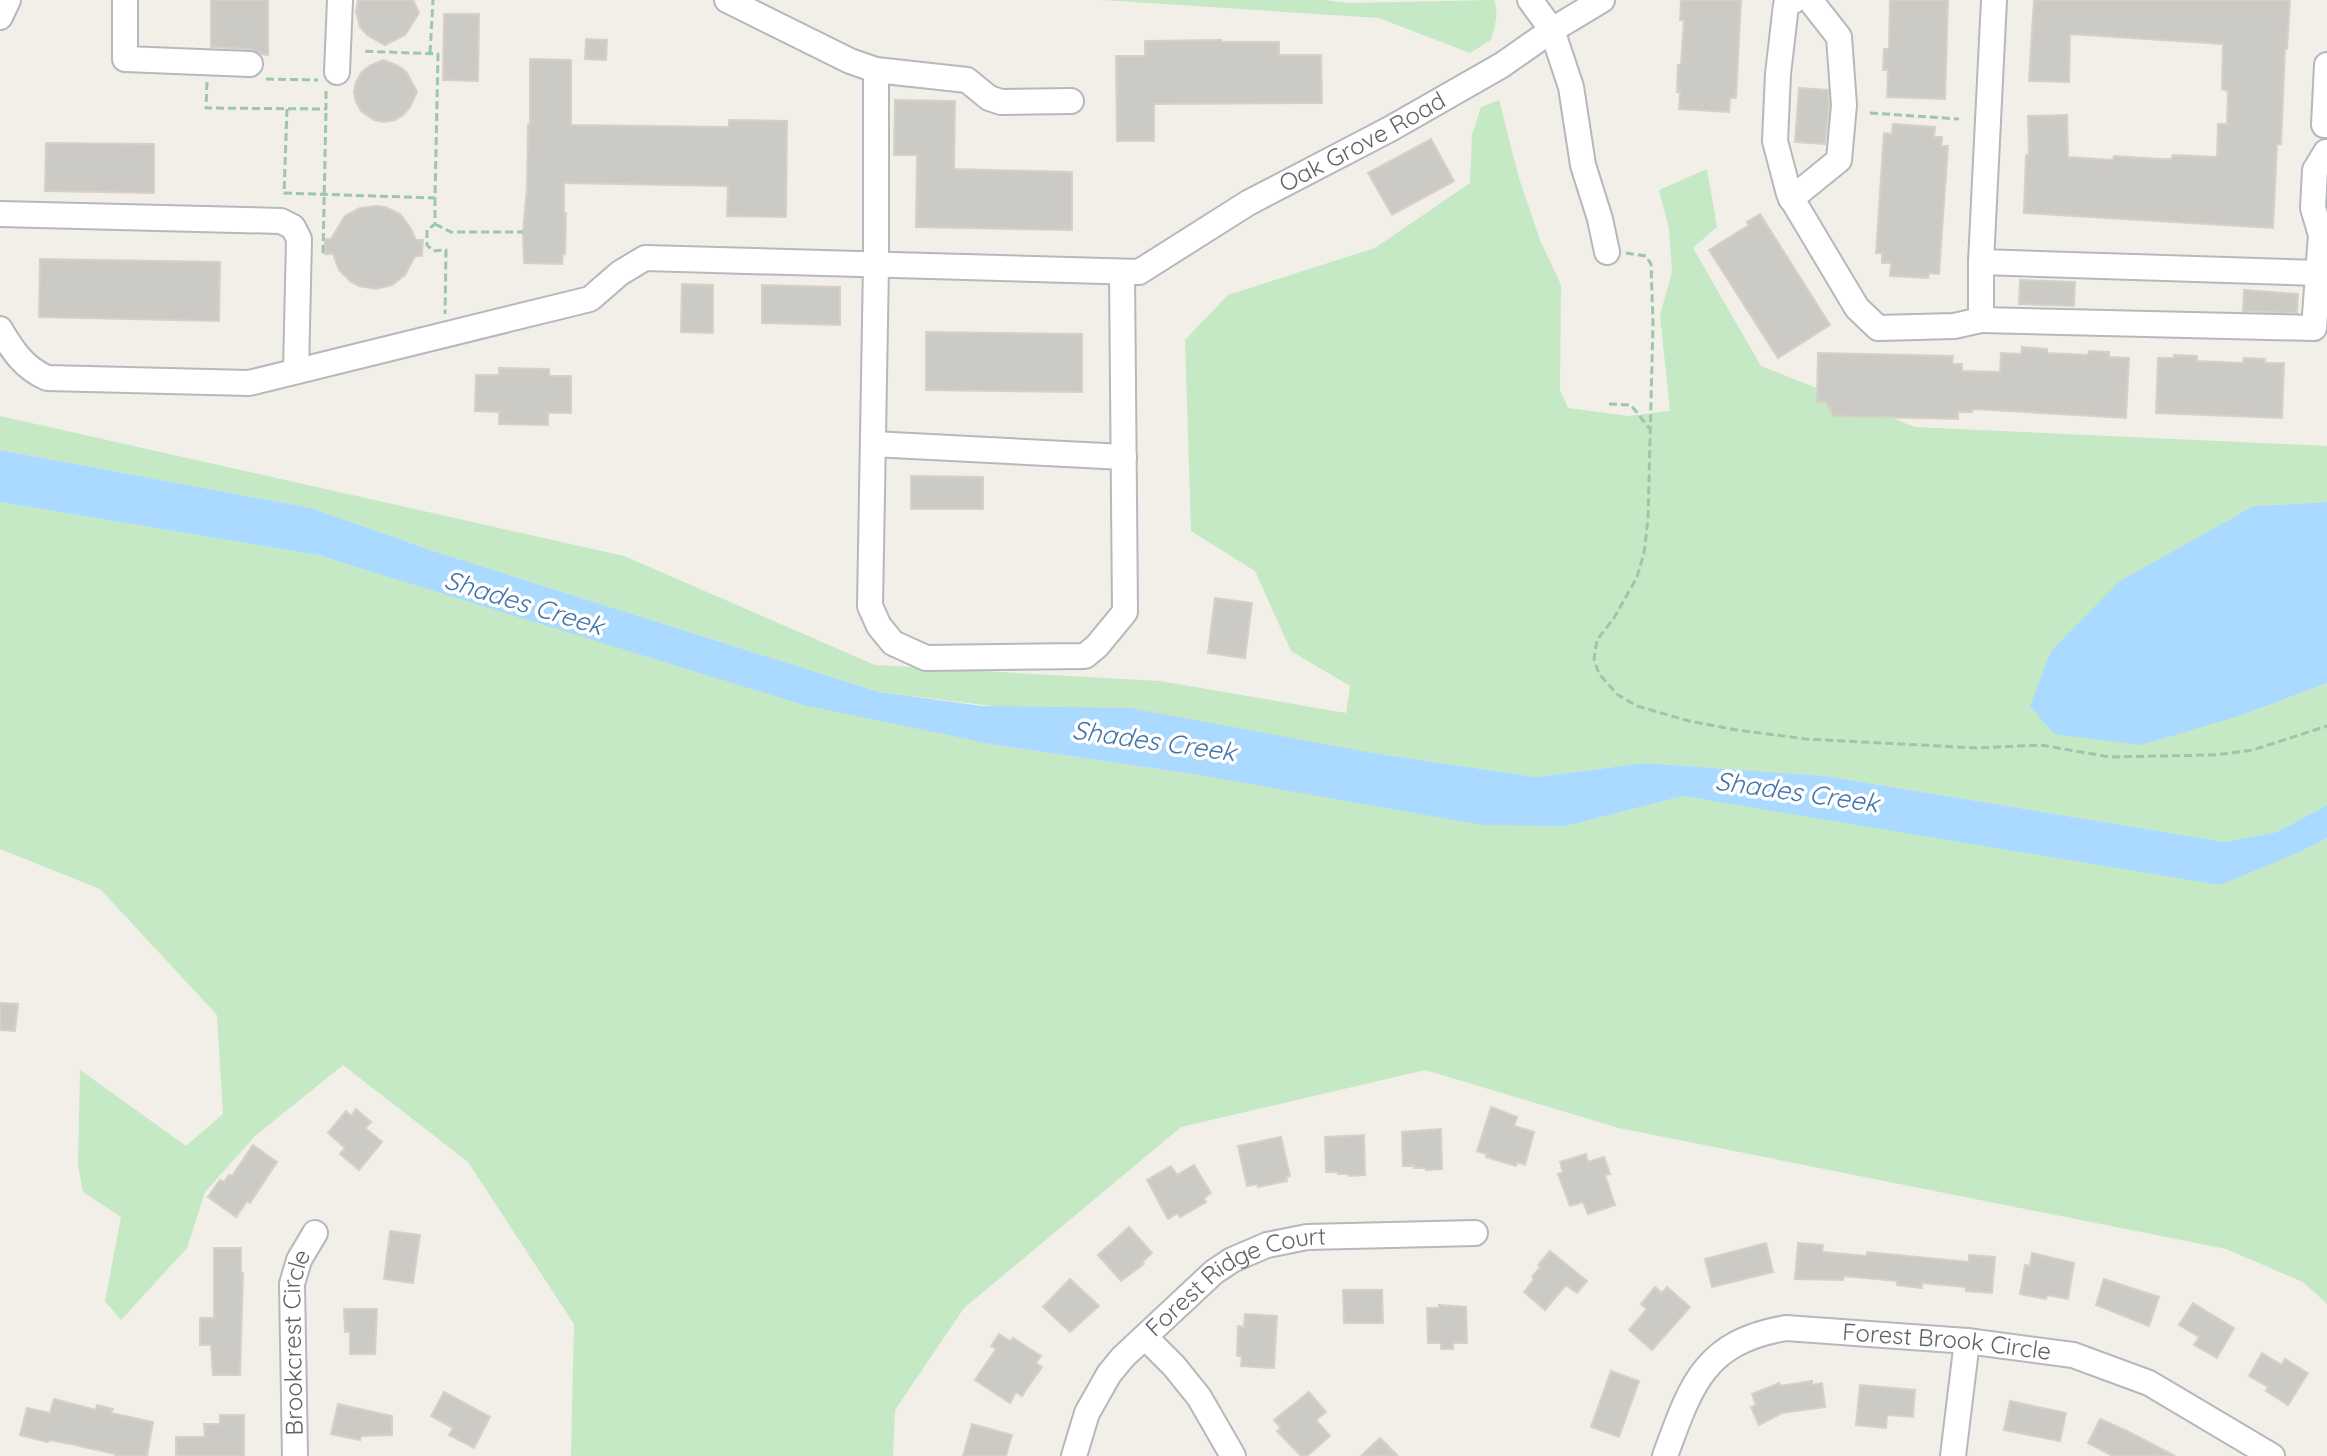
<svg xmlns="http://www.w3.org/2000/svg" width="2327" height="1456" viewBox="0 0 2327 1456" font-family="Quicksand,sans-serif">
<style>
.green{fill:#c5e8c5}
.water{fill:#aadaff}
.building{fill:#cccac5;stroke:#d6d1c6;stroke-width:2}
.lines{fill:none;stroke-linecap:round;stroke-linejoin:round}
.minor-casing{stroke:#b5b8bc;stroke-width:28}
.path{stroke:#9cc7a9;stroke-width:3;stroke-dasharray:8 4;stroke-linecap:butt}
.minor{stroke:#fff;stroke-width:24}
.labels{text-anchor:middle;stroke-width:7;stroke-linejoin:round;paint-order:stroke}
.street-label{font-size:24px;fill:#5f6368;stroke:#fff}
.water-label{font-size:26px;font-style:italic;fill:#4174aa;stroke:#fff}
</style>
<rect width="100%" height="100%" fill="#f1efe8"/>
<path class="green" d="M 1103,0 L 1323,0 L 1349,3 L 1494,0 C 1499,12 1495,27 1491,40 L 1470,53 L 1379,18 Z
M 1499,100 L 1519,178 L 1540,240 L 1561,285 L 1560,390 L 1568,408 L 1628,416 L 1670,411 L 1660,315 L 1672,272 L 1669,229 L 1659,190 L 1707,169 L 1717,227 L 1693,248 L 1761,366 L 1915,427 L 2327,446 L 2327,502 L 2254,506 L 2242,715 L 2327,683 L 2327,805 L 2277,832 L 2225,842 L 1825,776 L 1645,763 L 1536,777 L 1373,753 L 879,692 L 433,551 L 311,508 L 0,450 L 0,416 L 624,556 L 875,665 L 1160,681 L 1346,713 L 1350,686 L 1291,651 L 1255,571 L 1191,531 L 1185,340 L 1228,295 L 1375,248 L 1470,183 L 1472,135 L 1481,107 Z
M 0,502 L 318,555 L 574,632 L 996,745 L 1199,775 L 1566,826 L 1683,796 L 1830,819 L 2302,851 L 2327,838 L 2327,1304 L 2303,1282 L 2226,1249 L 1619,1128 L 1425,1070 L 1181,1127 L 964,1308 L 895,1410 L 893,1456 L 571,1456 L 574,1324 L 468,1162 L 343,1065 L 255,1136 L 205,1192 L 187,1248 L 121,1320 L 105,1301 L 121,1217 L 83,1192 L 78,1165 L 80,1070 L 186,1146 L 223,1114 L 217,1015 L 100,889 L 0,849 Z"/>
<path class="water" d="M 0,450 L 311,508 L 433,551 L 879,692 L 982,706 L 1129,708 L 1373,753 L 1536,777 L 1645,763 L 1825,776 L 2225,842 L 2277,832 L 2327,805 L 2327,838 L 2302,851 L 2220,885 L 1683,796 L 1566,826 L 1483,825 L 1199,775 L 996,745 L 804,705 L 318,555 L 0,502 Z
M 2327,502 L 2327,683 L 2242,715 L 2141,745 L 2054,734 L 2030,706 L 2051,651 L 2120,581 L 2254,506 Z"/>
<path class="building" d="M 211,0 L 268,0 L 268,55 L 261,54 L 251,49 L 211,47 Z
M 358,0 L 413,0 L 419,13 L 405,35 L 385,45 L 367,35 L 360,27 L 356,12 Z
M 1688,0 L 1741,0 L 1736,98 L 1730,98 L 1729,112 L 1679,109 L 1680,92 L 1677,92 L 1678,65 L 1681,65 L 1684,20 L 1680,20 L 1681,1 Z
M 1890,0 L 1948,0 L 1945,99 L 1887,97 L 1888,70 L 1883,70 L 1884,49 L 1889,49 Z
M 2034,0 L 2290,0 L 2287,49 L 2285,49 L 2281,144 L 2277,144 L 2273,228 L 2024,213 L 2026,155 L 2029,155 L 2028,116 L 2067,115 L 2068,157 L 2113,160 L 2114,156 L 2161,159 L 2171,159 L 2173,155 L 2217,157 L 2218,124 L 2227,124 L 2228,91 L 2222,89 L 2223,44 L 2070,34 L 2069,82 L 2029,81 Z
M 444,14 L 479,14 L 478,81 L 443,80 Z
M 586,39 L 607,40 L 606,60 L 585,59 Z
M 1221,40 L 1221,42 L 1279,42 L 1279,55 L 1321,55 L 1322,103 L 1154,104 L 1154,141 L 1117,141 L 1116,56 L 1145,56 L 1145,41 Z
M 530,59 L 571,60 L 571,125 L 729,127 L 729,120 L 787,121 L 786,217 L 727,216 L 728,186 L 564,183 L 564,213 L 566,213 L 565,254 L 563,254 L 562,264 L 524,263 L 523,232 L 527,187 L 528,124 L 530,124 Z
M 383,60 L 399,66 L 407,73 L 417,92 L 410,107 L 403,115 L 395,120 L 384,122 L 374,120 L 361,111 L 356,102 L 354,92 L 356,82 L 361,73 L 369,66 Z
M 1799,88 L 1828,90 L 1829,105 L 1825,144 L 1795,142 Z
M 895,100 L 955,101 L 954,169 L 1072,172 L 1072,230 L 916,227 L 917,155 L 894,155 Z
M 1893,124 L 1935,127 L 1934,137 L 1942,137 L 1941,146 L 1948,146 L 1939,274 L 1929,273 L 1928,278 L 1890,276 L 1891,263 L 1882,263 L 1882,253 L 1876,253 L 1884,133 L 1892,134 Z
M 1431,139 L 1454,181 L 1392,215 L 1368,173 Z
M 46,143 L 154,144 L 154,193 L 45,191 Z
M 376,206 L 385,207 L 400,214 L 410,227 L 416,240 L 423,240 L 422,256 L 415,256 L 405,275 L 392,285 L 376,289 L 359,286 L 351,282 L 339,270 L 333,254 L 325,254 L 325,239 L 331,239 L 345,216 L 360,208 Z
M 1760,214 L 1830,325 L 1778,358 L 1709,250 L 1749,225 L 1747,222 Z
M 40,259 L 220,262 L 219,321 L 39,317 Z
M 2020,280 L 2075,282 L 2074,306 L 2019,304 Z
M 682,284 L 713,285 L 713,333 L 681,332 Z
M 762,285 L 840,287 L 840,325 L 762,323 Z
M 2244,290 L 2298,294 L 2297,313 L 2243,311 Z
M 926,332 L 1082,334 L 1082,392 L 926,390 Z
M 2022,347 L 2047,349 L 2047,353 L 2088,355 L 2089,351 L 2109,352 L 2109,357 L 2129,358 L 2126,418 L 1973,409 L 1972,412 L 1958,412 L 1958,419 L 1833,416 L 1826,402 L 1817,402 L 1818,353 L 1953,356 L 1952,364 L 1962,364 L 1962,371 L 2000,372 L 2001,353 L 2021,354 Z
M 2174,355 L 2197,356 L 2197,361 L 2243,363 L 2244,358 L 2265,359 L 2265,363 L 2284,363 L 2282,418 L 2156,413 L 2158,358 L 2174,358 Z
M 499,368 L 549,369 L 549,376 L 571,376 L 571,413 L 548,413 L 548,425 L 499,424 L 499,412 L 475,411 L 476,375 L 499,375 Z
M 911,476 L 983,477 L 983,509 L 911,509 Z
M 1215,598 L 1252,603 L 1245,658 L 1208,653 Z
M 0,1003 L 18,1004 L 15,1031 L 0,1030 Z
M 1491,1107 L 1517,1117 L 1514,1126 L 1534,1132 L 1525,1165 L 1517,1162 L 1516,1166 L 1486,1157 L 1487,1154 L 1477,1151 Z
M 356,1109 L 371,1122 L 365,1128 L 382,1142 L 359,1170 L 340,1154 L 345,1148 L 328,1133 L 346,1111 L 351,1116 Z
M 1441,1129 L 1442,1169 L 1426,1170 L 1426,1168 L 1414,1168 L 1415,1166 L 1403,1166 L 1402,1132 Z
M 1364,1135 L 1365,1175 L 1349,1176 L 1349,1174 L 1338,1174 L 1338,1172 L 1326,1172 L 1325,1137 Z
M 1281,1137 L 1290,1176 L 1286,1177 L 1287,1181 L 1258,1187 L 1257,1184 L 1247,1186 L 1238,1146 Z
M 253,1145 L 277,1162 L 250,1203 L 247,1201 L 236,1217 L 208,1197 L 220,1180 L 224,1182 L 229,1175 L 232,1176 Z
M 1586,1154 L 1588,1162 L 1604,1157 L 1610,1174 L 1605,1175 L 1615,1205 L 1588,1214 L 1583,1202 L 1570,1206 L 1558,1174 L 1563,1172 L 1560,1162 Z
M 1194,1165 L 1211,1193 L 1204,1198 L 1206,1202 L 1180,1217 L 1178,1213 L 1168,1219 L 1147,1180 L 1171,1166 L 1177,1175 Z
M 1129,1227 L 1152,1253 L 1142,1262 L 1144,1264 L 1121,1281 L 1098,1255 Z
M 390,1231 L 420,1235 L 413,1283 L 384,1279 Z
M 1766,1243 L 1773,1272 L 1712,1287 L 1705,1259 Z
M 1798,1243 L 1823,1245 L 1822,1252 L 1867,1256 L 1867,1252 L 1969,1262 L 1969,1255 L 1995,1257 L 1992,1293 L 1966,1291 L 1966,1287 L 1922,1283 L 1922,1288 L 1897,1285 L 1897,1281 L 1844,1276 L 1843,1280 L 1795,1279 Z
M 214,1248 L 241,1248 L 241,1273 L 243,1273 L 240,1375 L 213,1375 L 211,1345 L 200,1345 L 200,1318 L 214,1318 Z
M 1550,1251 L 1587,1281 L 1577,1293 L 1566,1285 L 1545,1310 L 1524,1292 L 1534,1279 L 1532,1277 L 1540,1267 L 1538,1265 Z
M 2032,1253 L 2074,1263 L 2068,1299 L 2047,1295 L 2046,1299 L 2020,1294 L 2025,1265 L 2030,1266 Z
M 1070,1279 L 1099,1306 L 1070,1332 L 1043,1307 Z
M 2104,1279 L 2159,1297 L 2149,1326 L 2096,1305 Z
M 1655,1287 L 1662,1293 L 1667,1287 L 1690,1307 L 1652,1350 L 1629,1330 L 1647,1309 L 1641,1304 Z
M 1343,1290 L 1382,1290 L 1383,1323 L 1344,1323 Z
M 2193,1303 L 2234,1328 L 2217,1358 L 2194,1345 L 2199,1337 L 2179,1325 Z
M 1439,1305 L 1466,1307 L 1467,1343 L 1453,1343 L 1453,1349 L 1441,1349 L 1441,1343 L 1428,1343 L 1427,1308 L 1439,1308 Z
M 344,1309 L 377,1309 L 375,1354 L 350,1354 L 350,1332 L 345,1332 Z
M 1245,1314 L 1277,1316 L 1274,1368 L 1241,1366 L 1242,1356 L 1237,1356 L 1238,1326 L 1244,1327 Z
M 999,1334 L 1010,1341 L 1013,1338 L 1041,1356 L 1036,1363 L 1042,1367 L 1028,1387 L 1022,1396 L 1016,1392 L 1010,1403 L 975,1380 L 996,1349 L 991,1346 Z
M 2262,1353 L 2282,1365 L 2285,1359 L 2308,1373 L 2288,1405 L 2266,1391 L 2268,1387 L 2249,1376 Z
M 1611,1371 L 1639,1381 L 1619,1437 L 1591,1427 Z
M 1812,1381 L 1812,1385 L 1822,1383 L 1825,1407 L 1782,1413 L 1759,1425 L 1751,1407 L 1756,1405 L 1752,1394 L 1779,1383 L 1780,1386 Z
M 1860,1385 L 1915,1390 L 1913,1417 L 1887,1415 L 1886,1428 L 1856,1425 Z
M 444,1392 L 490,1417 L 474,1448 L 449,1435 L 453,1428 L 431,1416 Z
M 1309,1392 L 1326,1412 L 1316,1420 L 1330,1436 L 1307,1456 L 1301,1456 L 1277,1431 L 1281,1428 L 1274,1420 Z
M 54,1399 L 96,1410 L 97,1405 L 113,1409 L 111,1413 L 153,1422 L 147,1456 L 115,1456 L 115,1454 L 71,1444 L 49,1440 L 48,1442 L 20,1435 L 27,1408 L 50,1413 Z
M 2010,1401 L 2066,1413 L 2060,1441 L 2004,1430 Z
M 338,1404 L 392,1416 L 392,1435 L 361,1436 L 360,1440 L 331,1434 Z
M 220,1415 L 244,1415 L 244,1456 L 176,1456 L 176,1437 L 205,1437 L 204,1424 L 220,1424 Z
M 2100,1419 L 2127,1431 L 2175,1456 L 2113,1456 L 2088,1443 Z
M 972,1424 L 1012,1435 L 1006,1456 L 963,1456 Z
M 1380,1438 L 1398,1456 L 1361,1456 Z"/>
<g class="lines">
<g class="minor-casing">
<g id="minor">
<path d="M 125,0 L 125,59 L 250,64"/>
<path d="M 727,0 L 850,61 L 876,70 L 876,265 L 870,606 L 879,626 L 893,643 L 926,658 L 1085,656 L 1097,646 L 1125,612 L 1122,272"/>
<path d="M 1530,0 L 1552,30 L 1571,87 L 1583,165 L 1600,219 L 1607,252"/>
<path d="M 1795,0 L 1786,5 L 1778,74 L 1775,141 L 1789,194 L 1857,308 L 1878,328 L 1954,326 L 1981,320 L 1981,262 L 1994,0"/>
<path d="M 0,17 L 8,0"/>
<path d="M 2327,65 L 2324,125 L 2327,125"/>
<path d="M 876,70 L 967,80 L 989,98 L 1001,102 L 1071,101"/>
<path d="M 337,72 L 340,0"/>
<path d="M 1791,199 L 1839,160 L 1844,105 L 1839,37 L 1810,0"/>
<path d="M 0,214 L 281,221 L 293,227 L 299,239 L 296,371"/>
<path d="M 1981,262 L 2318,273"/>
<path d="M 1981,320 L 2314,328 L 2321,235 L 2313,208 L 2315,170 L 2326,152"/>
<path id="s1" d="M 0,329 C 12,350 24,368 47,378 L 249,383 L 590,299 L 620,273 L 645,258 L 1139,272 L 1248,203 L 1390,129 L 1502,65 L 1552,30 L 1602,0"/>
<path d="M 873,444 L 1124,457"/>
<path d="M 1145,1337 L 1174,1366 L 1199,1397 L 1233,1456"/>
<path id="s2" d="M 295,1456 L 292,1284 L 299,1260 L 315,1233"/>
<path id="s3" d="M 1074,1456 L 1087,1413 L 1109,1374 L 1123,1357 L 1214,1272 L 1232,1260 L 1267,1245 L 1307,1237 L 1475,1233"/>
<path id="s4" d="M 1665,1456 C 1691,1385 1704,1342 1786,1328 L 1967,1341 L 2073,1355 L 2149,1383 L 2272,1456"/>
<path d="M 1953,1456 L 1967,1341"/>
</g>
</g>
<path class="path" d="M 430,53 L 433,0
M 266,79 L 318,80
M 207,82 L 206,108 L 326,109 L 326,91
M 287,109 L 284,193 L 435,198 L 438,54 L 361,51
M 1870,113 L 1959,119
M 435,198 L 435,224 L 427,230 L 427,245 L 433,251 L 446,250 L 445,314
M 435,224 L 451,232 L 523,232
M 323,253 L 326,109
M 1626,253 L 1646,256 L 1651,264 L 1653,323 L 1648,519 L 1644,553 L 1637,577 L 1614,618 L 1597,640 L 1594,659 L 1599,674 L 1618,695 L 1637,706 L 1689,721 L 1737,730 L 1806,739 L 1977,748 L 2041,745 L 2110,757 L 2214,755 L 2253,750 L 2327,726
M 1609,404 L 1631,405 L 1649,428"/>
<use href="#minor" class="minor"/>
</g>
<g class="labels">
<g class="street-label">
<text dy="8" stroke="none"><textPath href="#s1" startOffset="1444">Oak Grove Road</textPath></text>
<text dy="8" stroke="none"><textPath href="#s3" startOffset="252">Forest Ridge Court</textPath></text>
<text dy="8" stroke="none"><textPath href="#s4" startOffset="350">Forest Brook Circle</textPath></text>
<text dy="8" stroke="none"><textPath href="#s2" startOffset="114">Brookcrest Circle</textPath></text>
</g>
<g class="water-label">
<text transform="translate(524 603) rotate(17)" y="9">Shades Creek</text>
<text transform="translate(1154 741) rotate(8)" y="9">Shades Creek</text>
<text transform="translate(1797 792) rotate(8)" y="9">Shades Creek</text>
</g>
</g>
</svg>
